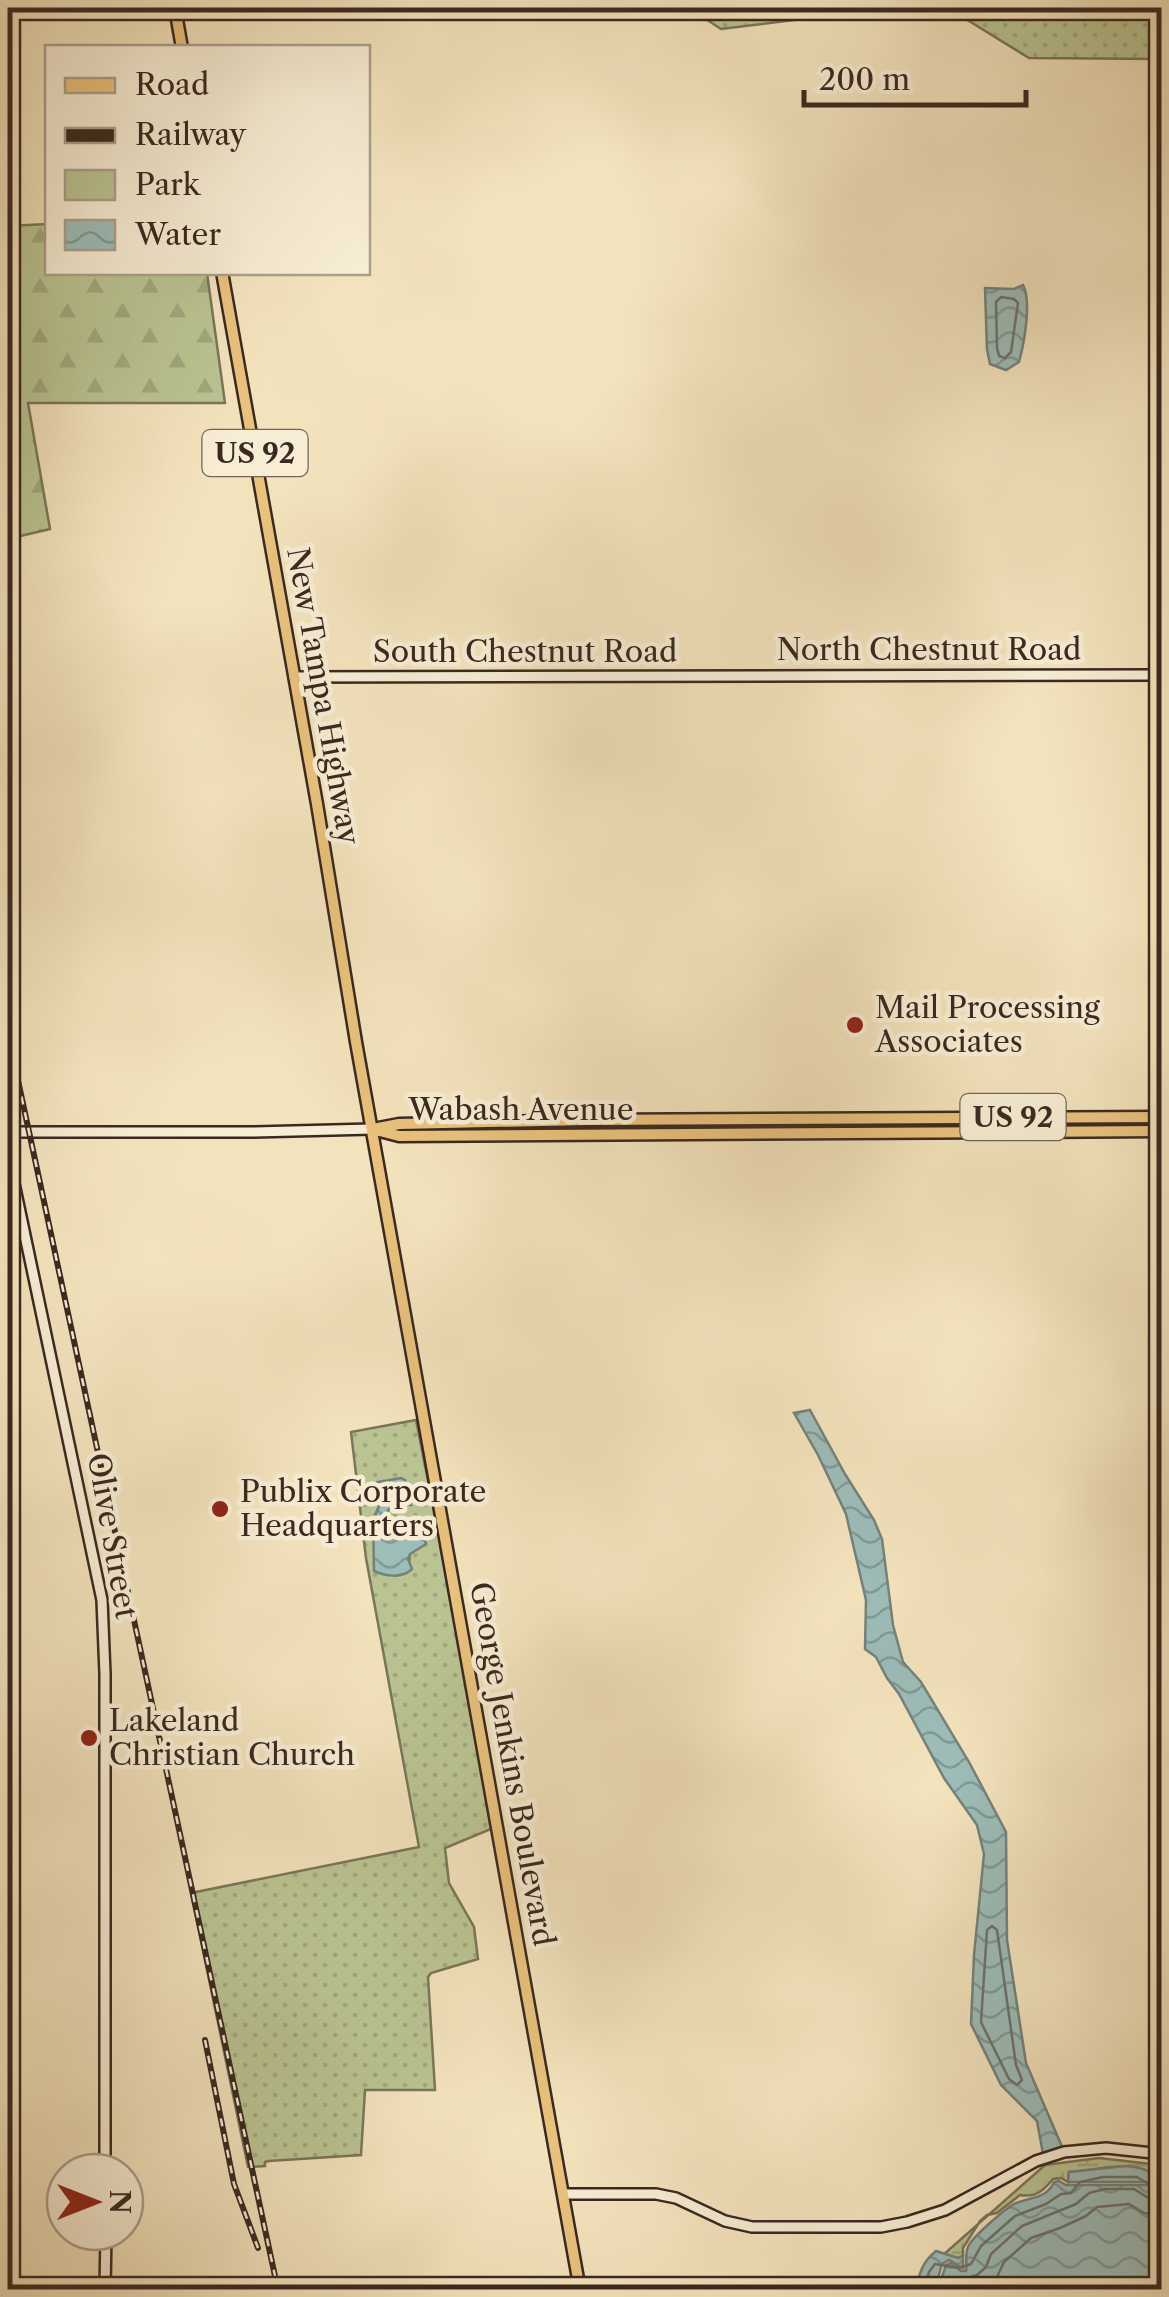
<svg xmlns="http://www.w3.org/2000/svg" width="1169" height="2297" viewBox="0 0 1169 2297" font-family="'Libre Caslon Text',serif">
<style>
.green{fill:url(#green-dots);stroke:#7a7659;stroke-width:2.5;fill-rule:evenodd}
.forest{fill:url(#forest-firs);stroke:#7a7659;stroke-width:2.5}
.wetland{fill:url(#wetland-marsh);stroke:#7a7659;stroke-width:2.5}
.water{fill:url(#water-waves);stroke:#75827c;stroke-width:2.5}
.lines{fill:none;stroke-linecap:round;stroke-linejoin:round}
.shore{stroke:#6c736c;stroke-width:2.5}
.secondary-casing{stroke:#3a2920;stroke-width:14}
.primary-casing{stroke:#3a2920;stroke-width:15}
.secondary{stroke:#f7edd4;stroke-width:9}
.primary{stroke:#eac27e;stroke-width:10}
.rail-casing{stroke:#3a2920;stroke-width:6}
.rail{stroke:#f7edd4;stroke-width:2.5;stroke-dasharray:8;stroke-linecap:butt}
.poi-dot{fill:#8f2418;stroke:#f7edd4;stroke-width:4}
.labels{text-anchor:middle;stroke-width:9;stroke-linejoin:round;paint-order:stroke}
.shield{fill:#f7edd4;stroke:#736456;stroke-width:2.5}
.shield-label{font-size:28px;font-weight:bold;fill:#3a2920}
.street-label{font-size:30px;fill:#3a2920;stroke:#f7edd4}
.poi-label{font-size:30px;fill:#3a2920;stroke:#f7edd4;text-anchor:start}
</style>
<defs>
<pattern id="green-dots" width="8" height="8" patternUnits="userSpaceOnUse" patternTransform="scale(2.5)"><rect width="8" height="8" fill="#bac492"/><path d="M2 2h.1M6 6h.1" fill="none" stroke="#a1a87e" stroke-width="1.8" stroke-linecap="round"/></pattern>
<pattern id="forest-firs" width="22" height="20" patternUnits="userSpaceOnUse" patternTransform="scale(2.5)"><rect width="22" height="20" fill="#bac492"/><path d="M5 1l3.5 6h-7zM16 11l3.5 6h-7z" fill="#a1a87e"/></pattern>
<pattern id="wetland-marsh" width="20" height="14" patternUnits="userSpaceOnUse" patternTransform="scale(2.5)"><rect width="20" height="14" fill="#bac492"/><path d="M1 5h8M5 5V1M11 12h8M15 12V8" fill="none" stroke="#a1a87e"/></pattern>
<pattern id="water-waves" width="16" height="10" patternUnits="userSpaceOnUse" patternTransform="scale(2.5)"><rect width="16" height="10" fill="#9dbdb9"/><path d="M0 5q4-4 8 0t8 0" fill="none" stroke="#819a96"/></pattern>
</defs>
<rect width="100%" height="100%" fill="#f3e3bd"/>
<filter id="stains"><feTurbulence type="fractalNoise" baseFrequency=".002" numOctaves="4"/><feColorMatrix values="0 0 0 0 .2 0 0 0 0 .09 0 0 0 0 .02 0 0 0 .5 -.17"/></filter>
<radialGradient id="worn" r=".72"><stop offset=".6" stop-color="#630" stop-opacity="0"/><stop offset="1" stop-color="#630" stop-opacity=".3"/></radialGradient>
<path class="green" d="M 689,8 L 937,8 L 851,13 L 721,29 Z
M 948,8 L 1161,8 L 1161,59 L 1029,58 Z
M 416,1420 L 457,1626 L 491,1829 L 445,1848 L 449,1883 L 474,1927 L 478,1959 L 431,1973 L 428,1977 L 435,2090 L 365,2090 L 361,2155 L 269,2161 L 265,2162 L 265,2166 L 248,2167 L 191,1893 L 419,1847 L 366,1558 L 351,1432 ZM 380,1493 L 411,1504 L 399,1504 L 388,1510 L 385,1527 L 397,1535 L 417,1530 L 415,1549 L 410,1554 L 409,1564 L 373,1520 L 383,1497 Z"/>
<path class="forest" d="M 47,224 L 48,272 L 207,273 L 225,403 L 28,403 L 50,529 L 8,539 L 8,226 Z"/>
<path class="wetland" d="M 1099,2158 L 1161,2165 L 1161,2182 C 1129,2156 1108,2170 1069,2172 L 1068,2182 L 1061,2178 L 1053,2179 C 1044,2190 1036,2198 1020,2195 L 997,2213 L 987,2215 L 980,2221 L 963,2248 L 963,2256 L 958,2258 L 943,2255 L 1045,2165 Z"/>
<path class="water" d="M 1023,285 C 1032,301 1024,344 1019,362 L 1006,370 L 990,364 L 987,349 L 985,288 L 1014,289 Z
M 810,1410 L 845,1474 L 874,1520 L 882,1539 L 893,1625 L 903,1662 L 921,1682 L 969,1762 L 1006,1832 L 1007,1940 L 1026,2063 L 1063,2149 L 1043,2154 L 1037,2121 L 1001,2085 L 971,2024 L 974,1955 L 984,1854 L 977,1825 L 944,1778 L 899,1694 L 887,1678 L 876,1657 L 865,1649 L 866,1600 L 846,1514 L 818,1455 L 794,1413 Z
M 401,1478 L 405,1480 L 411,1505 L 399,1504 L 388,1510 L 385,1527 L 397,1535 L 422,1529 L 426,1544 L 410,1554 L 408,1559 L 412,1569 C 402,1579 385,1576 374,1571 L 373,1520 L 383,1498 L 375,1490 L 377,1482 Z
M 1125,2166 C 1139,2167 1151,2169 1159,2182 L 1068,2182 L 1069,2172 Z
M 1059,2181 L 1066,2185 L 1161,2185 L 1161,2289 L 938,2289 L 946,2265 L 951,2263 L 961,2271 L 966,2271 C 967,2263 965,2253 968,2247 C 972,2237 1004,2210 1014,2204 C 1029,2197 1047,2199 1054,2182 Z
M 936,2251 L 958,2258 L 963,2256 L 963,2268 L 949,2260 L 942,2264 L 935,2289 L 912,2289 C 923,2275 917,2267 936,2251 Z"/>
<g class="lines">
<path class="shore" d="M 1001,297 L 1014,299 L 1018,303 L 1011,352 L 1005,358 L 999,356 L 997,348 L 996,302 Z
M 992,1926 L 997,1930 L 1016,2065 L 1022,2080 L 1017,2085 L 1009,2079 L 981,2022 L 987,1930 Z
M 924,2290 L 929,2272 L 935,2264 L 959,2268 L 971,2264 L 981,2246 L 1015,2216 L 1046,2204 L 1061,2194 L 1071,2193 L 1080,2182 L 1103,2177 L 1137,2177 L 1153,2187 L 1162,2188
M 938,2290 L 943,2278 L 961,2280 L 977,2275 L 986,2267 L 991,2254 L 1022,2226 L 1076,2204 L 1089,2193 L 1105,2189 L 1134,2189 L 1150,2199 L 1162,2201
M 982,2290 L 997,2277 L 1004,2262 L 1031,2238 L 1060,2228 L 1086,2216 L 1097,2207 L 1129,2204 L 1144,2213 L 1162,2216"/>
<g class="secondary-casing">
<path id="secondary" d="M 294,677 L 1162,675
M 8,1132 L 253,1132 L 372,1129
M 8,1155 L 102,1600 L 105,1674 L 105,2172
M 563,2194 L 656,2194 L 676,2198 L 725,2221 L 752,2227 L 881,2227 L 907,2222 L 945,2210 L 1036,2161 L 1064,2152 L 1106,2148 L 1162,2154
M 105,2290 L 106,2232"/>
</g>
<g class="primary-casing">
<path id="primary" d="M 175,8 L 182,48
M 222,272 L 317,804 L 356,1042 L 580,2290
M 378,1128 L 399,1124 L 585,1120 L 1162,1117
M 372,1129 L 399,1136 L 1162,1131"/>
</g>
<use href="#secondary" class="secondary"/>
<use href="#primary" class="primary"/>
<g class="rail-casing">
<path id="rail" d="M 8,1034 L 278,2290
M 205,2040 L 234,2184 L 258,2248"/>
</g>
<use href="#rail" class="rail"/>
</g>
<g class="poi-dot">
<circle cx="855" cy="1025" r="10"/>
<circle cx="220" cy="1509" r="10"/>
<circle cx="89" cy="1738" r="10"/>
</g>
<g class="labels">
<g class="shield">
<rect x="202.5" y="430" width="105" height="46" rx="8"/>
<rect x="960.5" y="1094" width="105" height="46" rx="8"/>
</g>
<g class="shield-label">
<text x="255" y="463">US 92</text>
<text x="1013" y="1127">US 92</text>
</g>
<g class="street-label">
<text x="929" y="660">North Chestnut Road</text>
<text x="525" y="662">South Chestnut Road</text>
<text transform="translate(323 696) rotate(80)" y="10">New Tampa Highway</text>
<text x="521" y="1120">Wabash Avenue</text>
<text transform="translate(112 1536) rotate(80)" y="10">Olive Street</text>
<text transform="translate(512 1764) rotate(80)" y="10">George Jenkins Boulevard</text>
</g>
<g class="poi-label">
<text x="875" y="1018">Mail Processing<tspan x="875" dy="34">Associates</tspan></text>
<text x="240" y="1502">Publix Corporate<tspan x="240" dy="34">Headquarters</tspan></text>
<text x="109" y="1731">Lakeland<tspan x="109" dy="34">Christian Church</tspan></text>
</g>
</g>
<rect width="1169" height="2297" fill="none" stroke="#f3e3bd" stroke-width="40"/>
<rect x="10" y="10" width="1149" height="2277" fill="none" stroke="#3a2920" stroke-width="5"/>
<rect x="20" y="20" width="1129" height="2257" fill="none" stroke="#3a2920" stroke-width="2.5"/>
<rect x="45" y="45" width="325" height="230" fill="#f7edd4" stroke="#ab9f8c" stroke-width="2.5"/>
<rect x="65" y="78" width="50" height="15" fill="#eac27e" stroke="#ab9f8c" stroke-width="2.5"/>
<text x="135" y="95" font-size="30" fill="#3a2920">Road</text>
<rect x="65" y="128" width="50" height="15" fill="#3a2920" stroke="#ab9f8c" stroke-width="2.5"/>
<text x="135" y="145" font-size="30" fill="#3a2920">Railway</text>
<rect x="65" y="170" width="50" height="30" fill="#bac492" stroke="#ab9f8c" stroke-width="2.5"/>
<text x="135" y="195" font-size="30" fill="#3a2920">Park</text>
<rect x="65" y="220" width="50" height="30" fill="url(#water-waves)" stroke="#ab9f8c" stroke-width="2.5"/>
<text x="135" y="245" font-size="30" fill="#3a2920">Water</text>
<g transform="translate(95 2202) rotate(90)"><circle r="48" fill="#f7edd4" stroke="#ab9f8c" stroke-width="2.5"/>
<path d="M0-8L18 38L0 25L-18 38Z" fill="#8f2418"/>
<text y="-15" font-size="28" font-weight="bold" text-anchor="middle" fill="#3a2920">N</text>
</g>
<path d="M804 90v15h222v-15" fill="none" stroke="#3a2920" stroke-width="5"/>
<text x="819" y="90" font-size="30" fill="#3a2920" stroke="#f7edd4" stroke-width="8" paint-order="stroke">200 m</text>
<rect width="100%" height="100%" filter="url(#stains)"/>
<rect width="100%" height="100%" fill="url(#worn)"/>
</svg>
